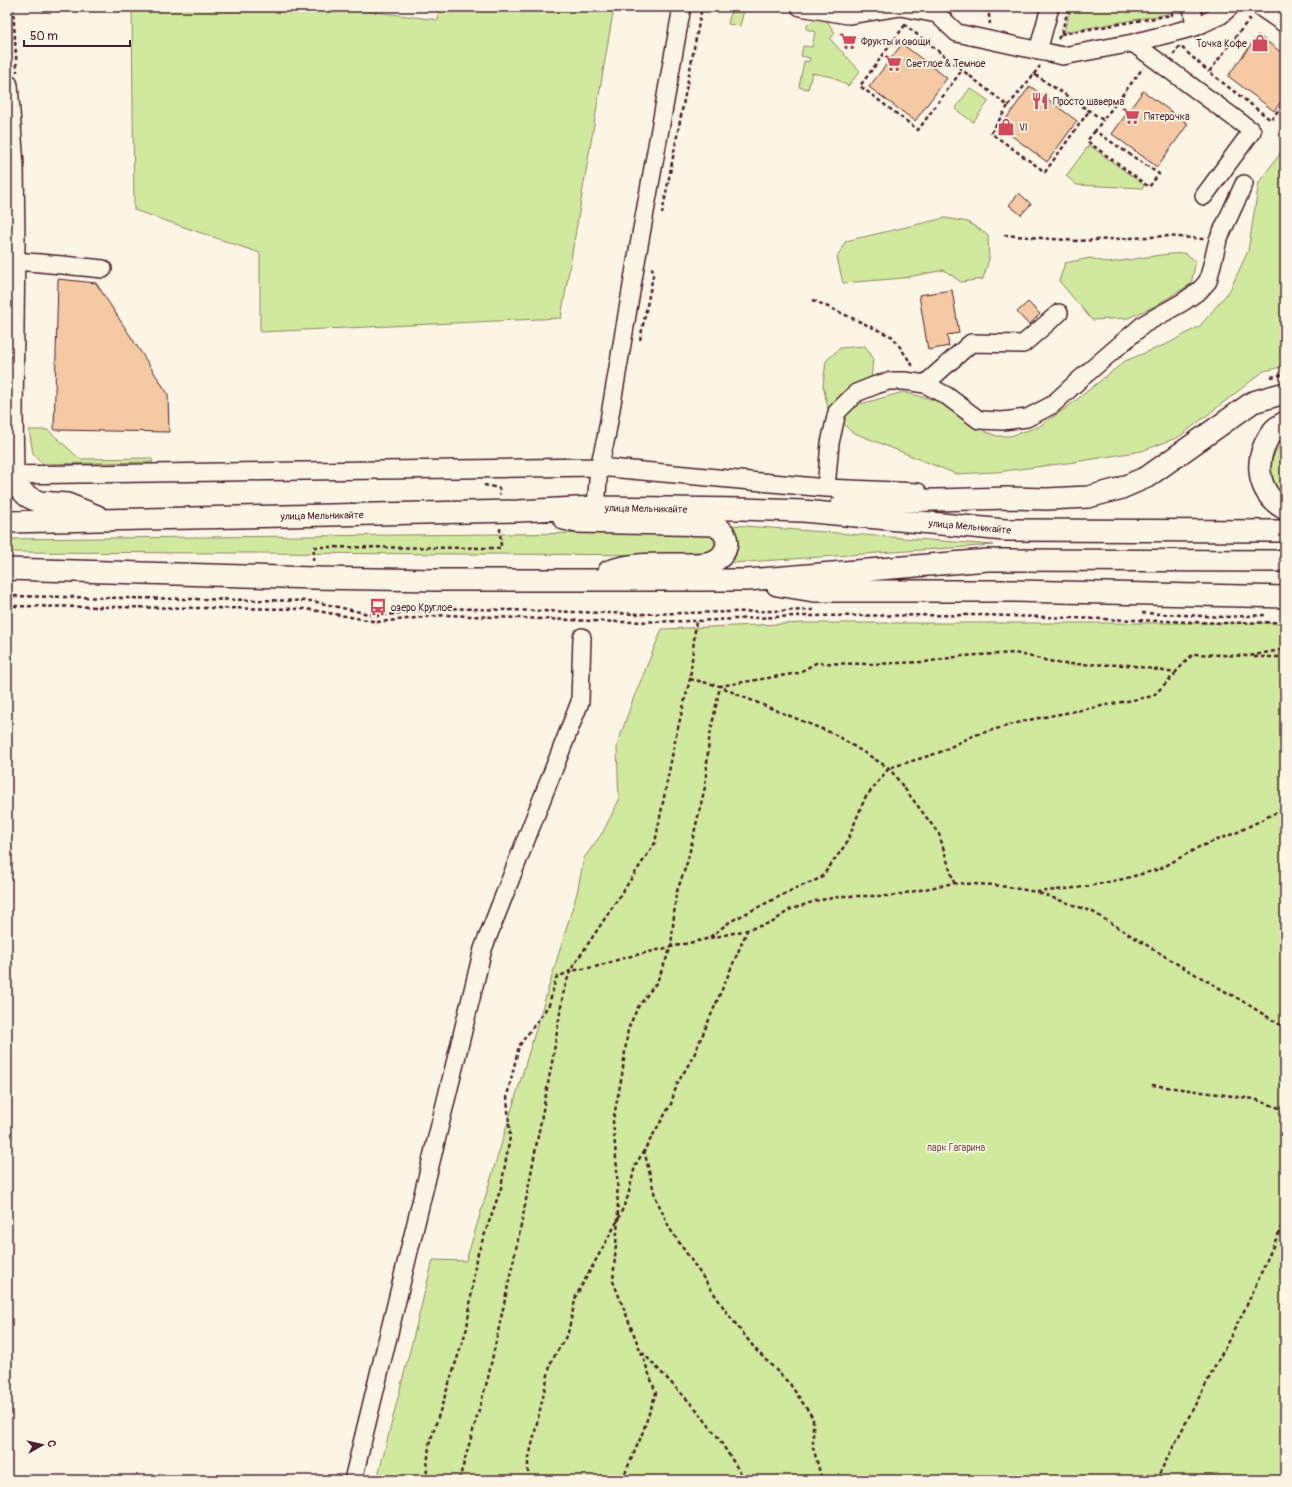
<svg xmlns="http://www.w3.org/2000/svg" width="1292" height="1487" viewBox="0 0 1292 1487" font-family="Pangolin,sans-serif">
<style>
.green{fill:#d1e99f;stroke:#8e8465}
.building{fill:#f4c9a3;stroke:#4a1f2b}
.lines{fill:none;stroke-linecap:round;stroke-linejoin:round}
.minor-casing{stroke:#4a1f2b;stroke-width:20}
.major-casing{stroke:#4a1f2b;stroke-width:24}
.path{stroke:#4a1f2b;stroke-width:2.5;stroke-dasharray:4 3;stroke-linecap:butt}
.minor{stroke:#fcf5e5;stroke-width:17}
.major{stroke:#fcf5e5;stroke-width:21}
.labels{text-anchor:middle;stroke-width:3.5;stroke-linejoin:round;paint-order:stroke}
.poi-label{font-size:10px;fill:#4a1f2b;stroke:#fcf5e5;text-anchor:start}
.street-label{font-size:10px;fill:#4a1f2b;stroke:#fcf5e5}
.park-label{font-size:10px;fill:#6c5248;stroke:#fcf5e5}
</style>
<rect width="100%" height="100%" fill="#fcf5e5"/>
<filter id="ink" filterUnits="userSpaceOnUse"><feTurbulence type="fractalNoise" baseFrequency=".025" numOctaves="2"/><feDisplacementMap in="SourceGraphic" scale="8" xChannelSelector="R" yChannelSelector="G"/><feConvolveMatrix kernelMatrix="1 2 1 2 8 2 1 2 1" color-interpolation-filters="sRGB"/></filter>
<g filter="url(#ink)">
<path class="green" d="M 132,7 L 337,7 L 438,20 L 439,7 L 614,7 L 561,318 L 260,332 L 260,253 L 134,210 Z
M 732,7 L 744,10 L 740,26 L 728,24 Z
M 1071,7 L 1167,7 L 1168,14 L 1064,32 Z
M 817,19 L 827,21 L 835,33 L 830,39 L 860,71 L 848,86 L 833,77 L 812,73 L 808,89 L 799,87 L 804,61 L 809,62 L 810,58 L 801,56 L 803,46 L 812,47 L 815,32 L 806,29 L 808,24 Z
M 970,88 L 989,101 L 973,122 L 955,109 Z
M 1089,145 L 1144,185 L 1143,188 L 1077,185 L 1066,176 Z
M 1285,147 L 1285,366 L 1264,371 L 1179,437 L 1142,451 L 1075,462 L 996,472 L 956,474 L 852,432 L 828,409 L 823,385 L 826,361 L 840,348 L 865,346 L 873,358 L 871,381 L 861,404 L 903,392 L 935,400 L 968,418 L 986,432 L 997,436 L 1010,436 L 1038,427 L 1065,409 L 1125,361 L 1169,343 L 1200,326 L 1230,290 L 1248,251 L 1259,182 Z
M 945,218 L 968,222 L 988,235 L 989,259 L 983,279 L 961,282 L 944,270 L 903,278 L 843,283 L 837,257 L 846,241 Z
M 1184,253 L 1196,261 L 1191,284 L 1153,307 L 1128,318 L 1092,320 L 1059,281 L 1065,263 L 1090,258 L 1108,263 L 1160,255 Z
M 29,430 L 48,430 L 80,459 L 151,458 L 153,462 L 42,464 L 33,453 Z
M 1285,438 L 1285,499 C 1275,489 1269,474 1272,460 C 1274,453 1281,444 1285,438 Z
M 732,525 L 994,545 L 733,563 C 739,547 740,540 732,525 Z
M 703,532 C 711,535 714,538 715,546 L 712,552 L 706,555 L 7,552 L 7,539 Z
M 804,623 L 1285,623 L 1285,1480 L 377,1480 L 433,1260 L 466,1261 L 577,893 L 584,858 L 603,832 L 619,800 L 617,746 L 632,702 L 662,629 Z"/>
<path class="building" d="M 1258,35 L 1285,55 L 1285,96 L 1274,111 L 1228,76 Z
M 902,44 L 947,78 L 915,121 L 869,87 Z
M 1030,86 L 1077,121 L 1047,162 L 1000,127 Z
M 1143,91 L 1188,124 L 1157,167 L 1112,134 Z
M 1019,193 L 1031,204 L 1021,215 L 1009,205 Z
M 58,279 L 96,283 L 168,394 L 169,432 L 54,430 Z
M 952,290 L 959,333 L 947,335 L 949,346 L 928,350 L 919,295 Z
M 1028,302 L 1040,314 L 1029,325 L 1017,312 Z"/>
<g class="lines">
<g class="minor-casing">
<path id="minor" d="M 800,7 L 848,15 L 900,7
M 900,7 L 937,14 L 957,33 L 1063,56 L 1133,43 L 1195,27 L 1221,15 L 1230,7
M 1192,7 L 1195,27
M 1260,7 L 1285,24
M 1133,43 L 1252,131 L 1204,196
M 1038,51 L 1050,7
M 13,261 C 43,263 73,266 103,269
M 925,384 L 971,343 L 1023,344 L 1059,313
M 7,475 L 599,467 L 826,488 L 918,492
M 826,488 L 830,443 L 837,412 L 856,393 L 876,385 L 889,381 L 905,381 L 925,384 L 947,396 L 979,420 L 1002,421 L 1027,418 L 1052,405 L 1078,381 L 1144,324 L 1183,302 L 1200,290 L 1208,281 L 1218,240 L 1244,184
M 596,507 L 599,467 L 606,438 L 636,262 L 682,7
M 353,1480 L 483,949 L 580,702 L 582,637"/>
</g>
<g class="major-casing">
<path id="major" d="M 7,85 L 13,166 L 14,241 L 12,414 L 13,475 L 18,487 L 27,496 L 39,502 L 67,504 L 97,516
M 1285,422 C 1281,425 1276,427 1273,431 C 1253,457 1255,493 1285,509
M 841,506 L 865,502 L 1008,498 L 1047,499 L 1088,497 L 1119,489 L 1147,477 L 1253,402 L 1285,393
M 564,519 L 577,522 L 714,525 C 718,528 723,530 725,535 C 730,545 724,557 714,561 C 704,565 691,564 680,564 C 657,564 632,563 609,571
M 7,522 L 518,511 L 596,507 L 742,509 L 803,511 L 1005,530 L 1285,531
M 7,569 L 313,578 L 436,580 L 747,580 L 988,560 L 1285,561
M 777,585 L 814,591 L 1014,591 L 1285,597"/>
</g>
<path class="path" d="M 13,7 L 17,72
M 988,7 L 990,24
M 1250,18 L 1209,72 L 1271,120 L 1285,101
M 906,24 L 905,25 L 1008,106 L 1034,74 L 1103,120 L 1143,68
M 905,25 L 860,86 L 918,130 L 962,70
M 1061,34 L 1172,15 L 1171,7
M 1058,39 L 1061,34 L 1069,7
M 1173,55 L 1180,46 L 1209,72
M 1034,74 L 1040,66
M 1008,106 L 991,133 L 1045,172 L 1089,111
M 1095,131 L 1087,141 L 1149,187 L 1159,174 L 1095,131 L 1103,120
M 662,214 L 702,7
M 1004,235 L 1078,241 L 1167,236 L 1204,239
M 813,300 L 893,337 L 913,366
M 640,340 L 653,276 L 652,266
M 1271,377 L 1285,374
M 484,485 L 499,488 L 500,495
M 313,561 L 314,547 L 501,548 L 500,528
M 7,596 L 312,601 L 377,616 L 443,608 L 642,614 L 815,610
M 7,606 L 307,609 L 378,622 L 445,615 L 619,622 L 696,621 L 795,616 L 981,615 L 1225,623 L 1285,622
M 1142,613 L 1224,617 L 1267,615
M 1254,657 L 1285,657
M 690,679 L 720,686 L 741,696 L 834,734 L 889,768 L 939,834 L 954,883
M 1039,893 L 1093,912 L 1179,965 L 1244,1002 L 1285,1028
M 710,937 L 731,921 L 794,889 L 821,878 L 846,844 L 865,798 L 889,768 L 938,753 L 975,735 L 1024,721 L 1153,696 L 1175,674
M 1152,1085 L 1254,1099 L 1285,1110
M 644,1150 L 655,1196 L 670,1229 L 728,1314 L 756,1350 L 790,1384 L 813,1418 L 813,1447 L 822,1480
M 426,1480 L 429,1445 L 467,1328 L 476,1259 L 501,1188 L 510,1137 L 507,1096 L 519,1046 L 549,1005 L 556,978 L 570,971 L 595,967 L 627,957 L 693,942 L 747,930 L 773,922 L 789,910 L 815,901 L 844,896 L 891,896 L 954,883 L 995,885 L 1037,892 L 1084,887 L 1123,879 L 1160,869 L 1199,847 L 1238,832 L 1281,810 L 1285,805
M 459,1480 L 488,1378 L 522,1221 L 553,1057 L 563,994 L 570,971 L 655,843 L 676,736 L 690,679 L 696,621
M 528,1480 L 528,1462 L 551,1362 L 568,1333 L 576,1296 L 618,1220 L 628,1196 L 635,1166 L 671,1104 L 677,1084 L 694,1055 L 747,931
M 622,1480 L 641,1437 L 656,1393 L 641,1352
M 745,1480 L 717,1436 L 696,1409 L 640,1350 L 613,1281 L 618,1220 L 617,1170 L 613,1121 L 622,1075 L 628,1029 L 638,1007 L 657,982 L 671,947 L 676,894 L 687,863 L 705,787 L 709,740 L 720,686 L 798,673 L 816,663 L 870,664 L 925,662 L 962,656 L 1015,653 L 1062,664 L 1129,665 L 1175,673 L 1193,654 L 1249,656 L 1285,649
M 1156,1480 L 1246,1307 L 1285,1219"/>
<use href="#minor" class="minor"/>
<use href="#major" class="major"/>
</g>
</g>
<defs>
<g id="supermarket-bare" transform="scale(1.38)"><path d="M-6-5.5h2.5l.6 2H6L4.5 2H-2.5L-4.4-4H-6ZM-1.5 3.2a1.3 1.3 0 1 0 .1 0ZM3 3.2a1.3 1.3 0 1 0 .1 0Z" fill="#d1495b" stroke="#fcf5e5" stroke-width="2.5" paint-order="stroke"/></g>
<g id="shop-bare" transform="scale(1.38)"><path d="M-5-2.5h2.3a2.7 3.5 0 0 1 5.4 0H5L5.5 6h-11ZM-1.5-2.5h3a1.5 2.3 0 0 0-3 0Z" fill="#d1495b" stroke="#fcf5e5" stroke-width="2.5" paint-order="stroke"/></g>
<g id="restaurant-bare" transform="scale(1.38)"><path d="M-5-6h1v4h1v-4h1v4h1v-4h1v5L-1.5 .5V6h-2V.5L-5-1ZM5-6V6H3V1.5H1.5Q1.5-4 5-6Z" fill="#d1495b" stroke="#fcf5e5" stroke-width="2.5" paint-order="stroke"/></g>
<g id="bus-bare" transform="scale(1.38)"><path d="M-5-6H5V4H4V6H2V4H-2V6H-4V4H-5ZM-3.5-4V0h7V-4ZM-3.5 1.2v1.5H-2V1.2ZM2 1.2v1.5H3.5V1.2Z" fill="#d1495b" stroke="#fcf5e5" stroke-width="2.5" paint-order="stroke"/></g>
</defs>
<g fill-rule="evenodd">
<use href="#supermarket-bare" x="848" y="41"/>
<use href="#shop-bare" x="1260" y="43"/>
<use href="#supermarket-bare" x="893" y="63"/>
<use href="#restaurant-bare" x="1040" y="101"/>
<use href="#supermarket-bare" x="1131" y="116"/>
<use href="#shop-bare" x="1006" y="127"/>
<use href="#bus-bare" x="378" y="607"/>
</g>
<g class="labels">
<g class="poi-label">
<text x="861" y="45">Фрукты и овощи</text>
<text x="1247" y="47" text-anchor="end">Точка Кофе</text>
<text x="906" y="67">Светлое &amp; Темное</text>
<text x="1053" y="105">Просто шаверма</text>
<text x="1144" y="120">Пятерочка</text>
<text x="1019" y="131">Vl</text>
<text x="391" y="611">озеро Круглое</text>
</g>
<g class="street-label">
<text transform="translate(646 508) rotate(1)" y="4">улица Мельникайте</text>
<text transform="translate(322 515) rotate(-1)" y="4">улица Мельникайте</text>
<text transform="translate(970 526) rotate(5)" y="4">улица Мельникайте</text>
</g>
<g class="park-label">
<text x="956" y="1151">парк Гагарина</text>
</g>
</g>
<rect width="1292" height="1487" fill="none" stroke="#fcf5e5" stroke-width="24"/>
<rect x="12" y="12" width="1268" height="1463" fill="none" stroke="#4a1f2b" stroke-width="1.5" filter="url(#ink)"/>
<g transform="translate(42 1445) rotate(82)" stroke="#fcf5e5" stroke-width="3" paint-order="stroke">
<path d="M0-3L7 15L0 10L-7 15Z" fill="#4a1f2b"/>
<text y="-6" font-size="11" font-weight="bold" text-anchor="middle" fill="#4a1f2b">С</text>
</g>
<path d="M24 40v6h106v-6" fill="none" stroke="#4a1f2b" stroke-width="2"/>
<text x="30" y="40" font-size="12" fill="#4a1f2b" stroke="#fcf5e5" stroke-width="3" paint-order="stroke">50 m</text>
</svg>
